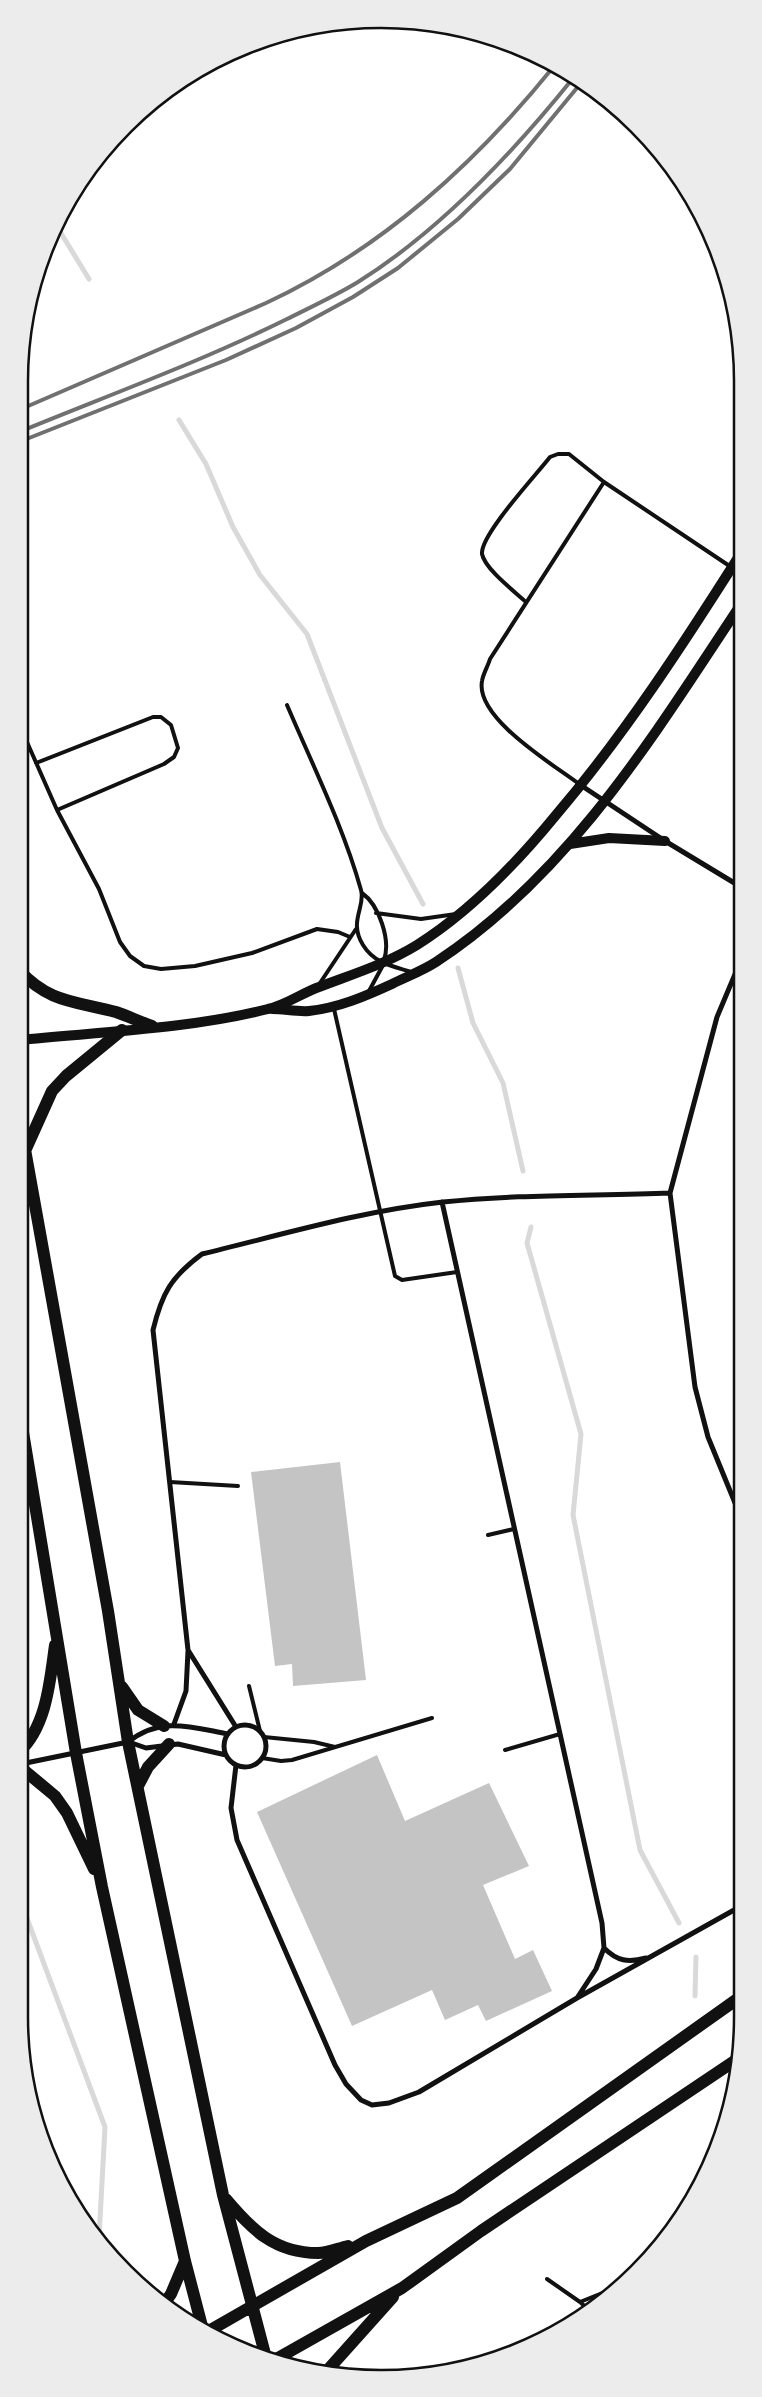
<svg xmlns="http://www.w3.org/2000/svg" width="762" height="2397" viewBox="0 0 762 2397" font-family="'Archivo Narrow',sans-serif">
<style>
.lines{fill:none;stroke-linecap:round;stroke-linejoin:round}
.stream{stroke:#d9d9d9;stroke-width:5}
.building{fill:#c4c4c4}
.service{stroke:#111;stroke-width:4}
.minor{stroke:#111;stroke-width:5}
.secondary{stroke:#111;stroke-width:10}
.primary{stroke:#111;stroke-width:12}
.rail{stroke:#707070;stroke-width:4}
.rim{fill:none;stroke:#111;stroke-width:2.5}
</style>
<rect width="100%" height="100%" fill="#fff"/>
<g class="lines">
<path class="stream" d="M 56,225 L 89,279
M 179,420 L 206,464 L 233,527 L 260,575 L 307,634 L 382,828 L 423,904
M 458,968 L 473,1023 L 503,1083 L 523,1171
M 531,1227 L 527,1243 L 581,1434 L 573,1515 L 640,1850 L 679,1923
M 19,1897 L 105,2127 L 99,2238
M 695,1996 L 696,1957
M 722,2130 L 723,2131"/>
</g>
<path class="building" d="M 340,1462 L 366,1680 L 293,1686 L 292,1664 L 275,1666 L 251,1472 Z
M 377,1755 L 405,1821 L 489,1783 L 529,1866 L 483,1885 L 515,1959 L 533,1950 L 552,1991 L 486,2021 L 478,2005 L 445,2020 L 432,1990 L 352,2026 L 257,1812 Z
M 478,2360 L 480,2364 L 474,2366 L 457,2369 Z"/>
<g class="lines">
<path class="service" d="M 526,602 C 514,591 485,569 482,554 C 480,535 537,474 550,457 L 558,454 L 569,454 L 604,482 L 731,567
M 287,705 C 313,766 343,826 361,890 C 366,907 348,921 363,945 C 374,963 392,966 411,972
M 19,724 L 57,810 L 99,889 L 120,942 L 130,956 L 144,966 L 161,969 L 195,966 L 252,953 L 317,929 L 338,932 L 350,937
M 36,763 L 153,717 L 161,717 L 171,725 L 178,748 L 174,757 L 164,764 L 57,810
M 579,784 C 554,765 475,718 482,681 C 483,674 488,666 490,659 L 604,482
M 362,893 C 379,905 391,940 384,960
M 376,913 L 421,919 L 456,914
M 320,983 L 356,929
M 369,991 L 382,967
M 334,1009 L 395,1276 L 402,1280 L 457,1272
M 170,1482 L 238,1486
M 488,1535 L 514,1529
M 249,1686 L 260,1731
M 264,1737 L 314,1742 L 335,1747
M 505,1750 L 560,1734
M 262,1758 L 281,1761 L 292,1760 L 432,1718
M 547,2279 L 580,2302 L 590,2311
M 580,2302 L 620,2286"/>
<path class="minor" d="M 582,786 L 665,841 L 741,887
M 741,960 L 717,1017 L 670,1193 L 695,1387 L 708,1437 L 742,1520
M 442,1202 L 602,1923 L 604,1948 L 596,1969 L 577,1998
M 174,1724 L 186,1691 L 188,1651
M224 1746a21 21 0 1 1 42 0a21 21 0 1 1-42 0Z
M 236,1727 L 188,1650 L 153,1330 C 162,1293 171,1277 202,1254 C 281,1235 361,1211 443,1202 C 518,1194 594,1196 670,1193
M 129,1742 L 146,1748 L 178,1744 L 226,1755
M 21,1764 L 128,1742 C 161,1716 190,1727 228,1734
M 236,1765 L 231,1808 L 237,1840 L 335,2065 L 346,2084 L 361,2100 L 372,2105 L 389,2103 L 419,2092 L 577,1998 L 743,1905
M 604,1948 C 617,1961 628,1963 646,1958"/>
<path class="secondary" d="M 570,844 L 609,838 L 665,841
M 272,1009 C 284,1009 297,1012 309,1011 C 338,1008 366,996 392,984 C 406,977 422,971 436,962 C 570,874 654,735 741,604
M 19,1040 C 99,1032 190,1029 268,1009 C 286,1005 302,993 319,987 C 353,974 386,964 417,945 C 471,911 516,864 556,815 C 625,734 684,643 741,553"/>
<path class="primary" d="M 19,970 C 49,1003 75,1001 116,1012 C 128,1016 140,1022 152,1026
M 19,1116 L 108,1611 L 128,1742 L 223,2195 L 265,2354
M 25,1151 L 52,1091 L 66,1076 L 122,1030
M 19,1408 L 76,1753 L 102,1887 L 185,2261 L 203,2330
M 122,1687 L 138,1710 L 164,1726
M 19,1752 C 47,1726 50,1680 55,1645
M 19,1766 L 55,1796 L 67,1813 L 94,1869
M 138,1786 L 148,1767 L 169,1744
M 226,2199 C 252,2230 275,2253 318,2253 C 327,2253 339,2248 348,2246
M 163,2305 L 171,2294 L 185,2261
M 207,2332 L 366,2241 L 457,2198 L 743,1995
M 278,2358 L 402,2288 L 481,2231 L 739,2058
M 325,2373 L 393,2297"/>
<path class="rail" d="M 19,410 L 266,303 C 382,249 475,164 555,65
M 19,432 C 109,395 200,362 287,319 C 311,307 335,296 358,282 C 441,230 513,153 574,77
M 19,442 L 226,360 L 296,328 L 353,297 L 398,268 L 458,219 L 510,169 L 581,83"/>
</g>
<path d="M0 0H762V2397H0ZM381 28H381A353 353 0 0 1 734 381V2017A353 353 0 0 1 381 2370H381A353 353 0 0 1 28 2017V381A353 353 0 0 1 381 28Z" fill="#ececec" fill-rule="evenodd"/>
<path class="rim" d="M381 28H381A353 353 0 0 1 734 381V2017A353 353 0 0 1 381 2370H381A353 353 0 0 1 28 2017V381A353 353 0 0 1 381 28Z"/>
</svg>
